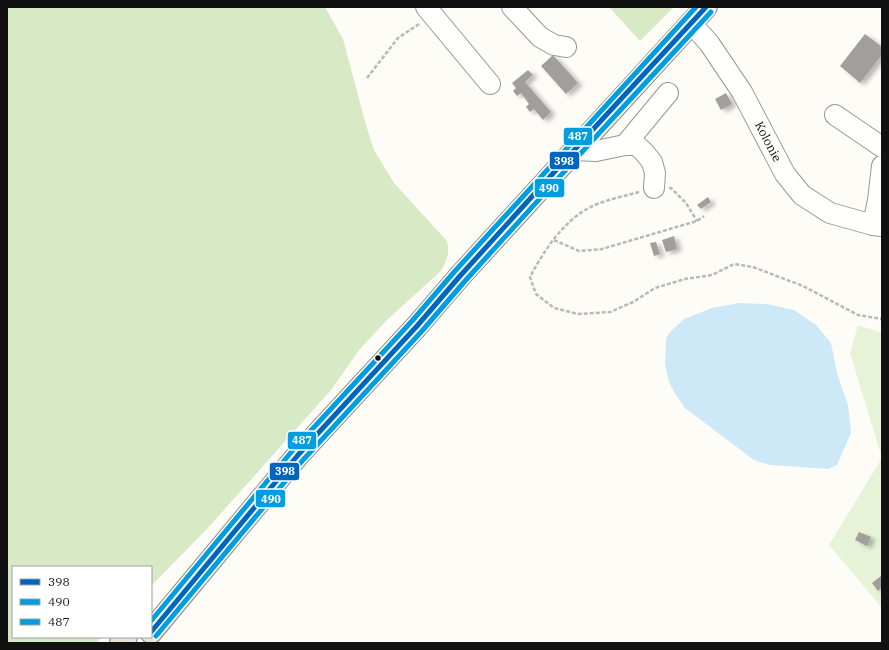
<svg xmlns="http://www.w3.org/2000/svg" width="889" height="650" viewBox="0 0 889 650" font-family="'IBM Plex Serif',serif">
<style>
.green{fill:#e7f3d7}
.forest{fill:#d8eac5}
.water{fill:#cde8f7}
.building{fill:#a19f9c;filter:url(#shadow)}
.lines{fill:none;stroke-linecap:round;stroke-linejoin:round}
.minor-casing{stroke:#979795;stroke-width:22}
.major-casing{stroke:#858482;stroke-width:24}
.highway-casing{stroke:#858482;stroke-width:24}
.path{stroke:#b9b9b8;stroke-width:2.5;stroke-dasharray:4 2;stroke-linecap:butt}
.minor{stroke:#fffffe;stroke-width:20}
.major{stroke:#ede9dc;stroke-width:22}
.highway{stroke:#eae1d8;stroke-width:22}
.bus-1-casing{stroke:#fff;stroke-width:8}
.bus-2-casing{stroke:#fff;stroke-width:8}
.bus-3-casing{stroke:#fff;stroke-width:8}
.bus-1{stroke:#0065bd;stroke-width:5}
.bus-2{stroke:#009ee0;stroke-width:5}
.bus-3{stroke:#009ee0;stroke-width:5}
.bus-dot{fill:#111;stroke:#fff;stroke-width:1.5}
.labels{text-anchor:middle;stroke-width:4;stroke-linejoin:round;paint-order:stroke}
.street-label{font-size:12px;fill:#111;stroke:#fff}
.line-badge{stroke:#fff;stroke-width:1.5}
.badge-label{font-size:11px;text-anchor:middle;font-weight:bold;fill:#fff}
</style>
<defs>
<filter id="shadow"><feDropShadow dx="4.5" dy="2.5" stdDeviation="2" flood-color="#0004"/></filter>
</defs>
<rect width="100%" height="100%" fill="#fdfcf7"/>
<path class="green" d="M 858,325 L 882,333 L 882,608 L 829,545 L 882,458 L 850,353 Z"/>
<path class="forest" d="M 7,7 L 325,7 L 343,39 L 366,125 L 374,150 L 394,183 L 447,241 C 450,253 447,261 441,271 L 388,319 L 360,349 L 331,390 L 207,529 L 151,586 L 151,567 L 13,567 L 13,637 L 102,637 L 96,643 L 7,643 Z
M 609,7 L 674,7 L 640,41 Z"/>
<path class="water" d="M 739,303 L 766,304 L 794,310 L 816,325 L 831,343 L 837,373 L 848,405 L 851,433 L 837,465 L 828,469 L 770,465 L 754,460 L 685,408 L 674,392 L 669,382 L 665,364 L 666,339 L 670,332 L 684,319 L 712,308 Z"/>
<path class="building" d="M 865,34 L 882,47 L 882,55 L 860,83 L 840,66 Z
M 553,55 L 578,83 L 566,94 L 541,66 Z
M 528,70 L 533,75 L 525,82 L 551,112 L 543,120 L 534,109 L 530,112 L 526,107 L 529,104 L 521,93 L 517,96 L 513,91 L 516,88 L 512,83 Z
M 726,93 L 732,104 L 721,110 L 715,99 Z
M 708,197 L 711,202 L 701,209 L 697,205 Z
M 674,236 L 677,249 L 666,252 L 662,240 Z
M 656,242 L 660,254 L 654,256 L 650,243 Z
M 859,532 L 871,537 L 867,546 L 855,540 Z
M 881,576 L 882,587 L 878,591 L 872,583 Z"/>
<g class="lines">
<g class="minor-casing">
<g id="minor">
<path d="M 426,7 L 490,84"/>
<path d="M 512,7 L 540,37 L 554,45 L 566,47"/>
<path id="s1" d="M 691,23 L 709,43 L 742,92 L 785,174 L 802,195 L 830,213 L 873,225 L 882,220"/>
<path d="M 835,115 L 882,147"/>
<path d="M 625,145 L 668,93"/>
<path d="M 575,150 L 596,151 L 625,145 L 636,145 L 644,152 L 652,162 L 655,173 L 654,188"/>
<path d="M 882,166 L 878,200 L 873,225 L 882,226"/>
</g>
</g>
<g class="major-casing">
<path id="major" d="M 460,276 L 706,7"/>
</g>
<g class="highway-casing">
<path id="highway" d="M 151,632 L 298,455 L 417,326 L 460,276
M 121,643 L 126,637"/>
</g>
<path class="path" d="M 367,78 L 398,38 L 419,24
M 669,188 L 671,188 L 686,203 L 697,221
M 639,192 C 625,196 609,199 595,205 C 566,217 544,250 530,277 L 536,294 L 554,308 L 578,314 L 610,312 L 633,302 L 655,288 L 685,279 L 712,275 L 734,264 L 753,267 L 803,286 L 858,315 L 882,319
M 554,240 L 579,251 L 602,249 L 697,221 L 704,216"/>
<use href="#minor" class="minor"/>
<use href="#major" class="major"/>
<use href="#highway" class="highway"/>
<g class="bus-1-casing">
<path id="bus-1" d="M 151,632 L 298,455 L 417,326 L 460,276 L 597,125 L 706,7"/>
</g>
<g class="bus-2-casing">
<path id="bus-2" d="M 156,636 L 303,460 L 422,331 L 465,281 L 602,130 L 711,12"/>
</g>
<g class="bus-3-casing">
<path id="bus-3" d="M 151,621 L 293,450 L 412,321 L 455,271 L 696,7"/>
</g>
<use href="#bus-1" class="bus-1"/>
<use href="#bus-2" class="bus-2"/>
<use href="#bus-3" class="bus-3"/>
</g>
<circle class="bus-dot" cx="378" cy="358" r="3.5"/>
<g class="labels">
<g class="street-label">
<text dy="4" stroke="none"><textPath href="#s1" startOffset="142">Kolonie</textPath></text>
</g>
</g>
<g class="line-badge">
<rect x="563" y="127" width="30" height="19" rx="4" fill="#009ee0"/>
<rect x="549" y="151" width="31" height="19" rx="4" fill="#0065bd"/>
<rect x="534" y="178" width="31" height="20" rx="4" fill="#009ee0"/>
<rect x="287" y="431" width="30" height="19" rx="4" fill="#009ee0"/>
<rect x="269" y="462" width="31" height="19" rx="4" fill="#0065bd"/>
<rect x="255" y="489" width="31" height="19" rx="4" fill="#009ee0"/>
</g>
<g class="badge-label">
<text x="578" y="140">487</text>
<text x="564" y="165">398</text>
<text x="549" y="192">490</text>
<text x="302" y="444">487</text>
<text x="285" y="475">398</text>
<text x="271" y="503">490</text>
</g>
<rect width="889" height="650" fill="none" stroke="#111111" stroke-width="16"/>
<rect x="12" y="566" width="140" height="72" fill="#ffffff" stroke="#a0a0a0"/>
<rect x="20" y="579" width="20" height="6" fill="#0065bd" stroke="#a0a0a0"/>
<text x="48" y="586" font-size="12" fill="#111111">398</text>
<rect x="20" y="599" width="20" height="6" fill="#009ee0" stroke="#a0a0a0"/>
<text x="48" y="606" font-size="12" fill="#111111">490</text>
<rect x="20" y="619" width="20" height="6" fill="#009ee0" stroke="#a0a0a0"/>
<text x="48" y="626" font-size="12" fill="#111111">487</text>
</svg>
